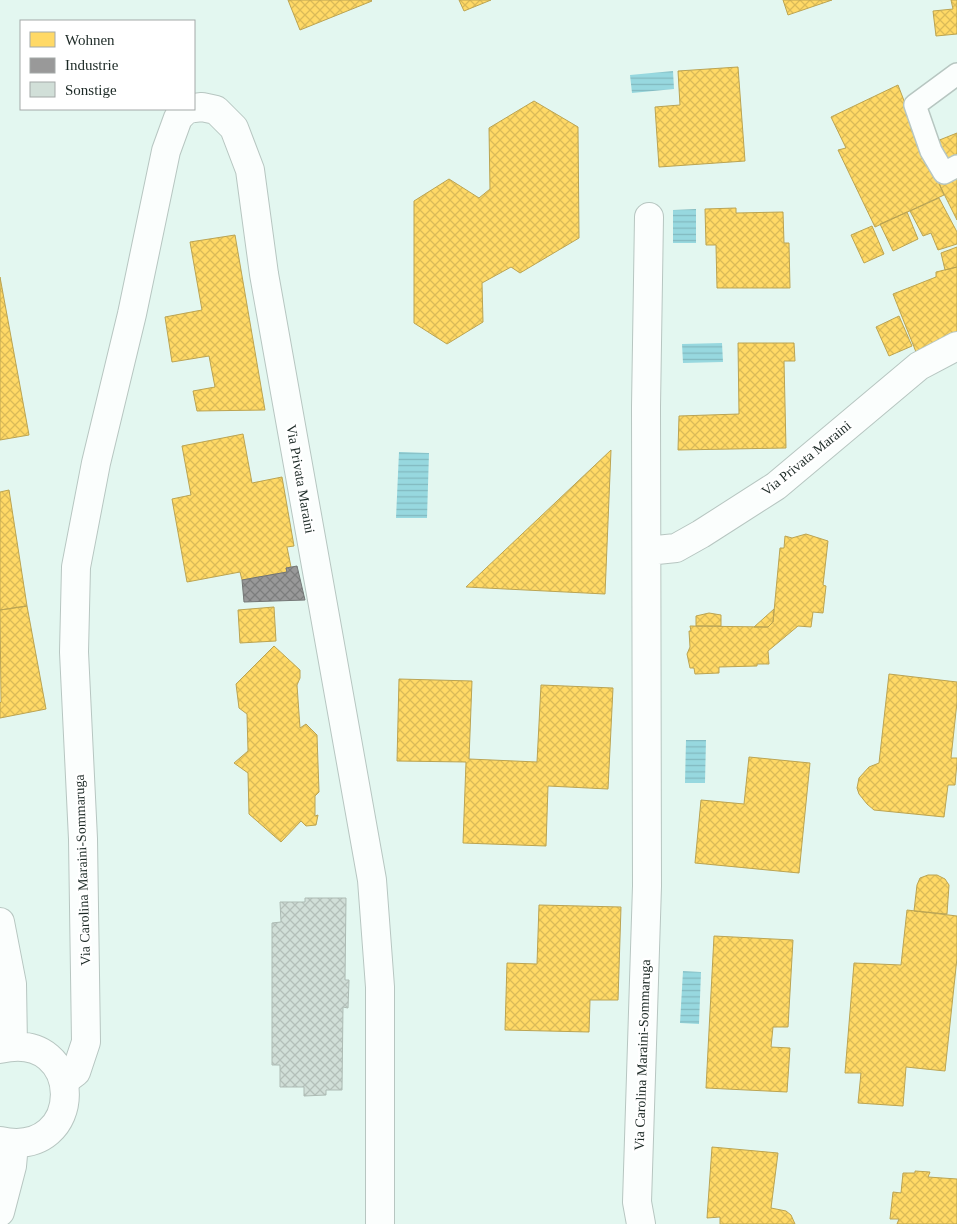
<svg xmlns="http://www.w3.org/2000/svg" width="957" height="1224" viewBox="0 0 957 1224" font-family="'Times New Roman',serif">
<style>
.water{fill:url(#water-rules)}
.homes{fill:url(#homes-cross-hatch);stroke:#bba452}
.industry{fill:url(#industry-cross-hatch);stroke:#747776}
.building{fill:url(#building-cross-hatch);stroke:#adbbb4}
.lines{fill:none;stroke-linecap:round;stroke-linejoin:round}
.service-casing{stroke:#b7c6c1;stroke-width:24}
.minor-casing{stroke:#b7c6c1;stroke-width:30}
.tertiary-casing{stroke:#b7c6c1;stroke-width:30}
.service{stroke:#fbfefd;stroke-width:21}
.minor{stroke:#fbfefd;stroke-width:28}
.tertiary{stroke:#fbfefd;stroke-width:28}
.labels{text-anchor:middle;stroke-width:5;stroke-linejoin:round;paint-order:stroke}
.street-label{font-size:14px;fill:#1c2925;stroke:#fff}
</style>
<defs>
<pattern id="water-rules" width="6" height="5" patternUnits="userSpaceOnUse" patternTransform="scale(1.25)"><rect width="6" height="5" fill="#97d8df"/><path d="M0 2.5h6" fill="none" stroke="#82b9bf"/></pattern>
<pattern id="homes-cross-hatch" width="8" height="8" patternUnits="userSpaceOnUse" patternTransform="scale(1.25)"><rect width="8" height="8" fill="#ffd966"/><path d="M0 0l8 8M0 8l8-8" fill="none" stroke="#daba58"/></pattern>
<pattern id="industry-cross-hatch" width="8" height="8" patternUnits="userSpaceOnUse" patternTransform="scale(1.25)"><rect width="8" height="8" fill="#999"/><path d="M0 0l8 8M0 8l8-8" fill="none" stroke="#7c7d7d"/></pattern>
<pattern id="building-cross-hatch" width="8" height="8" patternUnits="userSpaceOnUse" patternTransform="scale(1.25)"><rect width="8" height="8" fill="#d1dfd8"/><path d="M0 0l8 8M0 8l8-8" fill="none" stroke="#b3bfb9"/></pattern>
</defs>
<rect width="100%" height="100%" fill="#e3f7f0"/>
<path class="water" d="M 673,71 L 674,89 L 632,93 L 630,75 Z
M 696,209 L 696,243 L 673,243 L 673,210 Z
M 722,343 L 723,362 L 683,363 L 682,344 Z
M 399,452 L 429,453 L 427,518 L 396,518 Z
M 686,740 L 706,740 L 705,783 L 685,783 Z
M 683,971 L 701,972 L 699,1024 L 680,1023 Z"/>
<path class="homes" d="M 288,0 L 371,0 L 372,1 L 300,30 Z
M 459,0 L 491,0 L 464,11 Z
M 783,0 L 832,0 L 788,15 Z
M 951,0 L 957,0 L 957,34 L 936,36 L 933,11 L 953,9 Z
M 738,67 L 745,161 L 659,167 L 655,107 L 680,105 L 678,71 Z
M 898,85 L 911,119 L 913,118 L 944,195 L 875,227 L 838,150 L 846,148 L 831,117 Z
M 534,101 L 578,127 L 579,238 L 520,273 L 511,267 L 482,283 L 483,322 L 447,344 L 414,323 L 414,201 L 449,179 L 479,198 L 490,189 L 489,128 Z
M 957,133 L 957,163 L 950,167 L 932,143 Z
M 957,172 L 957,220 L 939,184 Z
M 939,198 L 957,232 L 957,244 L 938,250 L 931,233 L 923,236 L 910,211 Z
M 736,208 L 736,213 L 783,212 L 784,243 L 789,243 L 790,288 L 717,288 L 716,245 L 706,245 L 705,209 Z
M 907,212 L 918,239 L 893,251 L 880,224 Z
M 872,226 L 884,254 L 864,263 L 851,235 Z
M 235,235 L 265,410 L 197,411 L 193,391 L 215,387 L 209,356 L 172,362 L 165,317 L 202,310 L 190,242 Z
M 957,247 L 957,267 L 945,270 L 941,253 Z
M 957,267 L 957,334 L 916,352 L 893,294 L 936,277 L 936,272 Z
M 0,277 L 29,435 L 0,440 Z
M 899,316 L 912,346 L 889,356 L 876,327 Z
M 738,343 L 794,343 L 795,361 L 784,361 L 786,448 L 678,450 L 679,416 L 739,414 Z
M 243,434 L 252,483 L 282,477 L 294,546 L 287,547 L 291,567 L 286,568 L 287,572 L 242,580 L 240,572 L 187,582 L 172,499 L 191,495 L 182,446 Z
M 611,450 L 605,594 L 466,587 Z
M 9,490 L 27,606 L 0,610 L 0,492 Z
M 806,534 L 828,541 L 823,585 L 826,586 L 823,613 L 813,612 L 811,627 L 798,626 L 768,651 L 769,664 L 757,664 L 757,666 L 719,667 L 719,673 L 695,674 L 694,668 L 690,668 L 687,654 L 690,647 L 689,631 L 691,631 L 690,626 L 768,627 L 773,622 L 780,548 L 784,548 L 785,536 L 792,538 Z
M 27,606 L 46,709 L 0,718 L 0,703 L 1,702 L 0,610 Z
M 274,607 L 276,641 L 240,643 L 238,610 Z
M 774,609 L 773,622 L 768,627 L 754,627 Z
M 709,613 L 721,615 L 721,626 L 696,626 L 696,616 Z
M 274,646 L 300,670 L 300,678 L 297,685 L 300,728 L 306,724 L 317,735 L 319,792 L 315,796 L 315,816 L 318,815 L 316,825 L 306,826 L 301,821 L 281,842 L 249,814 L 248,773 L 234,763 L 248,751 L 247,714 L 239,708 L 236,684 Z
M 889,674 L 957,682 L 957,702 L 951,758 L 957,758 L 957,762 L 955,785 L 948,785 L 944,817 L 874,810 L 867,804 L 859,794 L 857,788 L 859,778 L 869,767 L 879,763 Z
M 399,679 L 472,681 L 469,759 L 537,762 L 541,685 L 613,688 L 608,789 L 548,786 L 546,846 L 463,843 L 466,762 L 397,761 Z
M 749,757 L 810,763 L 799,873 L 695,863 L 701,800 L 744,804 Z
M 928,875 L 937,875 L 945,879 L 949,885 L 947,914 L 914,911 L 917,885 L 920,878 Z
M 539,905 L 621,907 L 618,1000 L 590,1000 L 589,1032 L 505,1030 L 507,963 L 537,964 Z
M 907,910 L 957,916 L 957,958 L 945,1071 L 906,1067 L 903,1106 L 858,1103 L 861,1073 L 845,1073 L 854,963 L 901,965 Z
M 714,936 L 793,940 L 788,1027 L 773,1027 L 771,1047 L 790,1048 L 787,1092 L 706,1088 Z
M 712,1147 L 778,1153 L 771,1208 L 786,1211 L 791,1215 L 795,1224 L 720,1224 L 720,1217 L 707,1218 Z
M 915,1171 L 930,1172 L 928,1177 L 957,1179 L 957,1224 L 897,1224 L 899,1219 L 890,1219 L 893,1192 L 901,1193 L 903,1173 L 915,1173 Z"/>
<path class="industry" d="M 297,566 L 305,600 L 244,602 L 242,580 L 287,572 L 286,568 Z"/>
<path class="building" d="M 305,898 L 346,898 L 345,980 L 349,980 L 348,1008 L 343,1007 L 342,1090 L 326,1090 L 326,1095 L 304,1096 L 304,1087 L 280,1087 L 280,1065 L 272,1065 L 272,923 L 281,922 L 280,902 L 305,902 Z"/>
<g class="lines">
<g class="service-casing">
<path id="service" d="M 957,74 L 915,105 L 931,151 L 944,173 L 957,166"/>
</g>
<g class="minor-casing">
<path id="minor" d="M 194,108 L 202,107 L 216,110 L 234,128 L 250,170 L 264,274 L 372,880 L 380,987 L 380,1224
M 647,551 L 676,548 L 701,534 L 776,486 L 919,366 L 957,346
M 64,1081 L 76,1072 L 86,1042 L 83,839 L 74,652 L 76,567 L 96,463 L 132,314 L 166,151 L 178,118 L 187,109 L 190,109
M 641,1224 L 637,1202 L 647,886 L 646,407 L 649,217"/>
</g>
<g class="tertiary-casing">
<path id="tertiary" d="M 0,922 L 12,984 L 13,1046
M 0,1049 C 86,1028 87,1160 0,1141
M 0,1212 L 12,1166 L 14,1144"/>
</g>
<use href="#service" class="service"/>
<use href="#minor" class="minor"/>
<use href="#tertiary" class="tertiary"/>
</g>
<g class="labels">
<g class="street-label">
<text transform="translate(806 458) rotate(-39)" y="5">Via Privata Maraini</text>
<text transform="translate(301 479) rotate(80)" y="5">Via Privata Maraini</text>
<text transform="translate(82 870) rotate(-92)" y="5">Via Carolina Maraini-Sommaruga</text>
<text transform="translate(642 1055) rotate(-88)" y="5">Via Carolina Maraini-Sommaruga</text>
</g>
</g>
<rect x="20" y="20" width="175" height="90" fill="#ffffff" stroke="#a4a9a8"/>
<rect x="30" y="32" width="25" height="15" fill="#ffd966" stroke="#a4a9a8"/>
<text x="65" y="45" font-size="15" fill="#1c2925">Wohnen</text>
<rect x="30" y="58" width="25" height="15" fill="#999999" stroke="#a4a9a8"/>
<text x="65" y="70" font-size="15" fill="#1c2925">Industrie</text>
<rect x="30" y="82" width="25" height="15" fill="#d1dfd8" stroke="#a4a9a8"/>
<text x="65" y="95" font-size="15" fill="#1c2925">Sonstige</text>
</svg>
